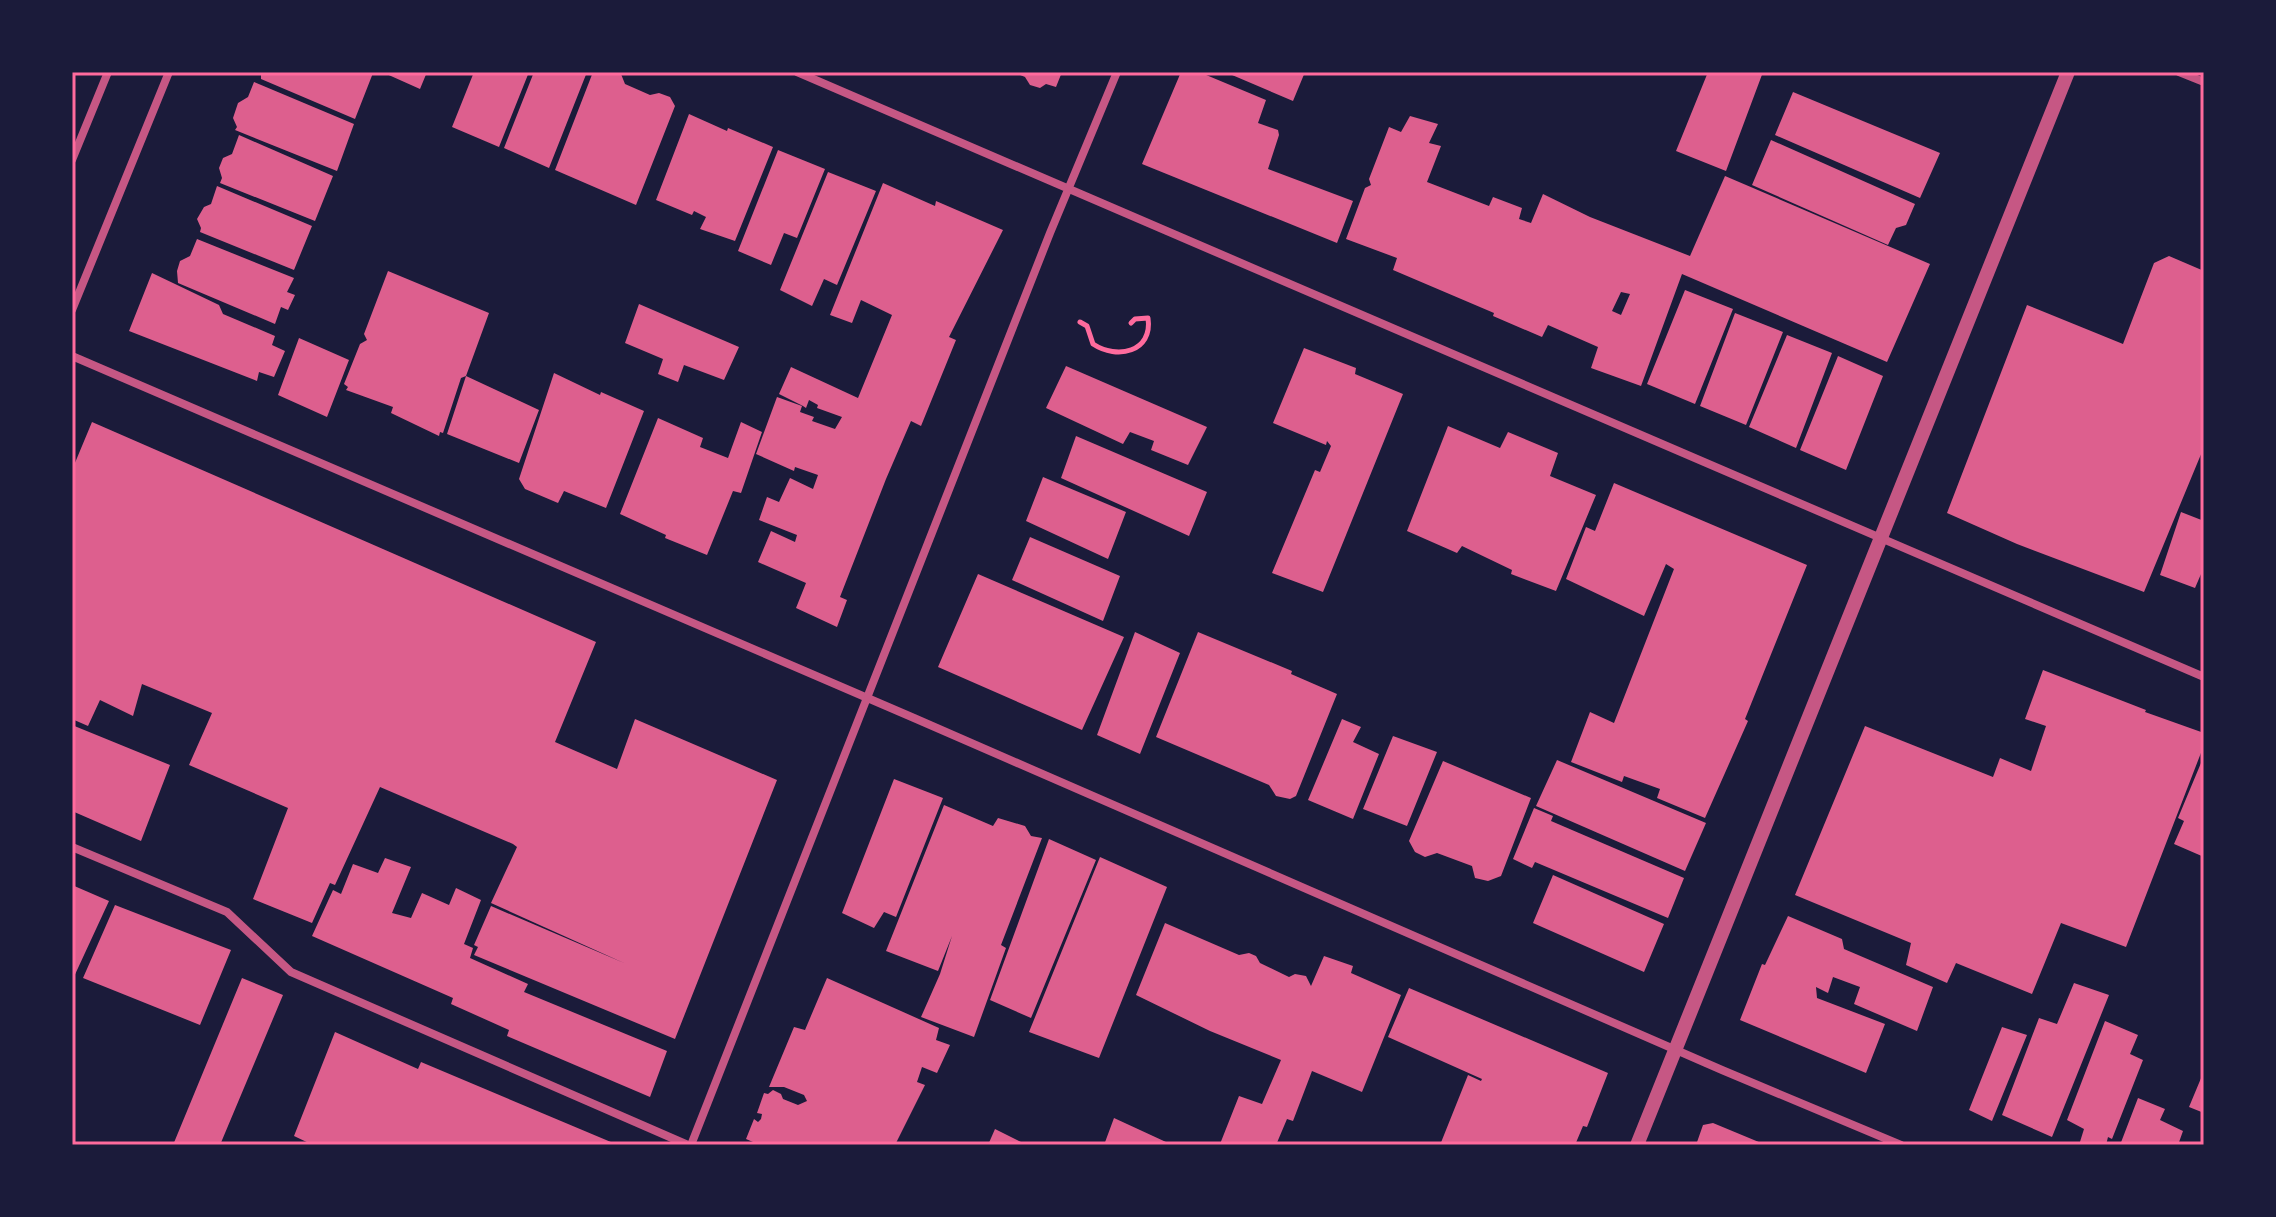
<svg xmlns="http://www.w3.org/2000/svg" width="2276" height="1217" viewBox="0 0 2276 1217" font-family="Signika,sans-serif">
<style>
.building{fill:#dd5f8e;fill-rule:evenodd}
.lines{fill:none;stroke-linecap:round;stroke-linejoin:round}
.path{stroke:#ff6b9d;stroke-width:5}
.minor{stroke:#c65784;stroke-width:8}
.tertiary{stroke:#c65784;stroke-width:14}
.neatline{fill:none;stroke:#ff6b9d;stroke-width:3}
</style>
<rect width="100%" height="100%" fill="#1b1b3a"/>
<path class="building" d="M 261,72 L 370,72 L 373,73 L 355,119 L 261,79 Z
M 382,72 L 427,72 L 420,89 Z
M 474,72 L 529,72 L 499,147 L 452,127 Z
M 534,72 L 587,72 L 549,168 L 504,148 Z
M 593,72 L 621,74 L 625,84 L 650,95 L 659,93 L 670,97 L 675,106 L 636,205 L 555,170 Z
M 1013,72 L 1062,72 L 1056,87 L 1046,84 L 1040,88 L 1030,85 L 1025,77 Z
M 1181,72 L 1199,72 L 1266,100 L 1258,123 L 1278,130 L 1279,135 L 1268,169 L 1353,201 L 1337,243 L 1142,164 Z
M 1225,72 L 1305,72 L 1293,101 Z
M 1708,72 L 1763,72 L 1726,171 L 1676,151 Z
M 254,82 L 354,124 L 337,171 L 235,130 L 237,127 L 233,118 L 238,103 L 248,97 Z
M 1793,92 L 1940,153 L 1920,198 L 1775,135 Z
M 689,114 L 727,131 L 728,128 L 773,147 L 735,241 L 700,229 L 706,217 L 694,211 L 692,215 L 656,200 Z
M 1410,116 L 1438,124 L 1429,143 L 1441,146 L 1427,182 L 1489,206 L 1493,197 L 1522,208 L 1519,219 L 1531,223 L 1543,194 L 1590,217 L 1690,256 L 1725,176 L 1930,264 L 1887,362 L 1682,274 L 1641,386 L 1591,368 L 1598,347 L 1548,325 L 1542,337 L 1493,316 L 1494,313 L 1393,270 L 1397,258 L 1346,239 L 1365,188 L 1371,185 L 1369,179 L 1389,127 L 1401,132 ZM 1621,292 L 1630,294 L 1621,315 L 1612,311 Z
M 239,135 L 333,176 L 315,221 L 220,183 L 222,178 L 219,168 L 223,158 L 232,154 Z
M 1771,140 L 1915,204 L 1906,225 L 1896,228 L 1888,245 L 1752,185 Z
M 778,150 L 825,169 L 797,238 L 784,233 L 771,265 L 738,251 Z
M 828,172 L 876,191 L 837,285 L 824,279 L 812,306 L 780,290 Z
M 883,183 L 935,206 L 936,201 L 1003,230 L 949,337 L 956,340 L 921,426 L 911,421 L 886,479 L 840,597 L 847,600 L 837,627 L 796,608 L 806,583 L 758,562 L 771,531 L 795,542 L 797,535 L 759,520 L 767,497 L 779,502 L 790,478 L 813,489 L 818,475 L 795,467 L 794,471 L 756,454 L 777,397 L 802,406 L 800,412 L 814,417 L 812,421 L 835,429 L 842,417 L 817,408 L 818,405 L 809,400 L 806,408 L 803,406 L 779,394 L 791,367 L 858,398 L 892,315 L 861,300 L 852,323 L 830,315 Z
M 217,186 L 312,226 L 294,270 L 200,232 L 201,228 L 197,219 L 204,207 L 211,204 Z
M 197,239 L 294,278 L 287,292 L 295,295 L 288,310 L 281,307 L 275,324 L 178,283 L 177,271 L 180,261 L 190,256 Z
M 2169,256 L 2204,271 L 2204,447 L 2144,592 L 2017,544 L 1947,513 L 2027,305 L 2123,344 L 2154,263 Z
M 388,271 L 489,313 L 466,376 L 461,378 L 443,433 L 440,432 L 439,436 L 391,413 L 393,407 L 346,390 L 348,387 L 344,384 L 360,344 L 367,340 L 364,334 Z
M 152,273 L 219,305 L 223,314 L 275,336 L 272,345 L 285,351 L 274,377 L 259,372 L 257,381 L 129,331 Z
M 1685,290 L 1733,309 L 1695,404 L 1647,384 Z
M 639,304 L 739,347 L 724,380 L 684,365 L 678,382 L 658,374 L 663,359 L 625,343 Z
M 1735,313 L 1783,332 L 1746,425 L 1700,406 Z
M 1787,335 L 1832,353 L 1796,448 L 1749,427 Z
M 299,338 L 349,360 L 327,417 L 278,395 Z
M 1304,348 L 1356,368 L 1355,374 L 1403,394 L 1323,592 L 1272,573 L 1315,470 L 1320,472 L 1331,446 L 1327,441 L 1326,445 L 1273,423 Z
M 1838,356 L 1883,376 L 1846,470 L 1800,450 Z
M 1066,366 L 1207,427 L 1188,465 L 1151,450 L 1154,441 L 1130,432 L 1123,444 L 1046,408 Z
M 554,373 L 600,395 L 601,392 L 644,411 L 606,508 L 564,491 L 558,503 L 525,489 L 519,479 Z
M 466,376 L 539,410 L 519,463 L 447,434 Z
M 658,418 L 703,438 L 700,447 L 728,458 L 741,422 L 762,432 L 741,493 L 733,491 L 707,555 L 665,538 L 666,535 L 620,514 Z
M 92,422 L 596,642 L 555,742 L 617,769 L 635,719 L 777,780 L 675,1039 L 474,955 L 478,947 L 474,945 L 491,906 L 624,963 L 491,903 L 517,847 L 513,844 L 380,787 L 335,885 L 330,883 L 312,923 L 253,899 L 288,808 L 189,765 L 212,713 L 142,684 L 133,716 L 100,700 L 88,726 L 72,719 L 72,470 Z
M 1448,426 L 1500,448 L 1508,432 L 1558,453 L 1550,476 L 1596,495 L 1556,591 L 1511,574 L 1512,570 L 1462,546 L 1457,553 L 1407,531 Z
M 1076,436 L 1207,492 L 1189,536 L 1061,478 Z
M 1043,477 L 1126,512 L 1108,559 L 1026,521 Z
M 1614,483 L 1807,565 L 1745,719 L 1748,721 L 1705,818 L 1657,798 L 1660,789 L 1624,776 L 1622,782 L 1571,762 L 1590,712 L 1614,723 L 1674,569 L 1666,564 L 1644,616 L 1566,579 L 1586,527 L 1595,531 Z
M 2181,512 L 2204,521 L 2204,567 L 2195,588 L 2160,575 Z
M 1030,537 L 1120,576 L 1103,621 L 1012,580 Z
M 978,574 L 1124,637 L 1082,730 L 938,667 Z
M 1135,632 L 1180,653 L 1140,754 L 1097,735 Z
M 1198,632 L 1292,671 L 1291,674 L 1337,694 L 1296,796 L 1290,799 L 1276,796 L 1269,785 L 1156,737 Z
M 2043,670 L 2146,710 L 2145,712 L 2204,733 L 2204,745 L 2126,947 L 2061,923 L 2032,994 L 1956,963 L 1947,983 L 1906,965 L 1911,943 L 1795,895 L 1865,726 L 1993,777 L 2000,758 L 2031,771 L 2046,726 L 2025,719 Z
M 1342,719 L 1361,727 L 1353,742 L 1379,754 L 1353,819 L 1308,800 Z
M 72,725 L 170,765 L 141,841 L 72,811 Z
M 1393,736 L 1437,752 L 1407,826 L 1363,809 Z
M 1557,760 L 1706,823 L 1685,871 L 1536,806 Z
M 1443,761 L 1531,798 L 1501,876 L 1488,881 L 1475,878 L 1472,866 L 1437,853 L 1425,857 L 1415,852 L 1409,841 Z
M 2201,763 L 2204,764 L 2204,857 L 2174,844 L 2184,821 L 2178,818 Z
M 894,779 L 943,798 L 896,917 L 884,912 L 874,928 L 842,913 Z
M 944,805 L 993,826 L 998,818 L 1025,826 L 1031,836 L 1042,838 L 1001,945 L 1006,948 L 974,1037 L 921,1017 L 940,974 L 952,936 L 938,971 L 886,951 Z
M 1534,808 L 1553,816 L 1551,821 L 1684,878 L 1668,918 L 1535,862 L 1532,868 L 1513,859 Z
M 1049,839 L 1096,860 L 1031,1018 L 990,1000 Z
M 1100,857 L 1167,887 L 1099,1058 L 1029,1032 Z
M 385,858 L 411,867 L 392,913 L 411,918 L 422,893 L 449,905 L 456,888 L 481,900 L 464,944 L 473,948 L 470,958 L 528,984 L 524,992 L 667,1051 L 650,1097 L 507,1036 L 509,1030 L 451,1004 L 453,998 L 312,936 L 333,890 L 341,894 L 353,864 L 378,873 Z
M 1553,875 L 1664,924 L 1644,972 L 1533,923 Z
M 72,885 L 109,901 L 72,981 Z
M 115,905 L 231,950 L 200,1025 L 83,978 Z
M 1788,916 L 1842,939 L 1844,949 L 1933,987 L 1917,1031 L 1854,1004 L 1860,987 L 1833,977 L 1828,993 L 1816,987 L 1817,998 L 1885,1024 L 1866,1073 L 1740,1020 L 1762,964 L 1765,965 Z
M 1165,923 L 1239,955 L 1249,953 L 1256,956 L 1260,963 L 1289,977 L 1295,974 L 1306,976 L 1311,986 L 1324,956 L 1353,966 L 1351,973 L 1401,995 L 1362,1092 L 1312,1071 L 1293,1121 L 1287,1119 L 1276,1145 L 1220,1144 L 1239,1096 L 1262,1104 L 1281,1060 L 1210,1031 L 1136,995 Z
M 242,978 L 283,995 L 220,1145 L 173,1145 Z
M 827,978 L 939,1028 L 936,1040 L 950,1045 L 937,1073 L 922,1067 L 917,1082 L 925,1085 L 895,1145 L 760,1145 L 746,1139 L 754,1119 L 758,1122 L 761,1119 L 762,1114 L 757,1113 L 764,1093 L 768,1094 L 773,1090 L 781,1094 L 783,1099 L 798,1105 L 807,1101 L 804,1095 L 784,1087 L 769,1087 L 794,1027 L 805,1030 Z
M 2074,983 L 2109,995 L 2052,1137 L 2002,1115 L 2039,1018 L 2057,1024 Z
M 1409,988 L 1608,1073 L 1587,1127 L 1583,1126 L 1575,1145 L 1440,1145 L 1468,1075 L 1481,1081 L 1482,1079 L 1388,1037 Z
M 2105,1021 L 2138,1035 L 2130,1054 L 2143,1060 L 2112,1139 L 2108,1137 L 2106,1145 L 2079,1145 L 2084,1129 L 2067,1120 Z
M 2002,1027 L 2027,1035 L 1992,1121 L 1969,1110 Z
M 335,1032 L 418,1069 L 421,1062 L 618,1145 L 313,1145 L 294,1136 Z
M 2204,1071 L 2204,1113 L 2189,1107 Z
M 2138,1098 L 2165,1109 L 2160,1120 L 2183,1131 L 2178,1145 L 2120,1145 Z
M 1114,1118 L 1166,1142 L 1165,1145 L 1104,1145 Z
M 1713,1123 L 1766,1145 L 1696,1145 L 1703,1125 Z
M 995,1129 L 1027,1145 L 988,1145 Z"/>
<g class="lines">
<path class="path" d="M 1080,322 L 1087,326 L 1093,344 C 1117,360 1153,352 1148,318 L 1135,319 L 1131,323"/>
<path class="minor" d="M 797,72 L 2204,677
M 2179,72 L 2204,82
M 72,160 L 108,72
M 72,310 L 169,72
M 72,356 L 914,718 L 1722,1070 L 1901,1145
M 72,847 L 227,912 L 291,972 L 688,1145
M 691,1145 L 1050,233 L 1117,72"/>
<path class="tertiary" d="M 1637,1145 L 2068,72"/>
</g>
<rect width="2276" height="1217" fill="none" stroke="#1b1b3a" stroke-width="148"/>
<rect x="74" y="74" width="2128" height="1069" class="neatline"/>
</svg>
